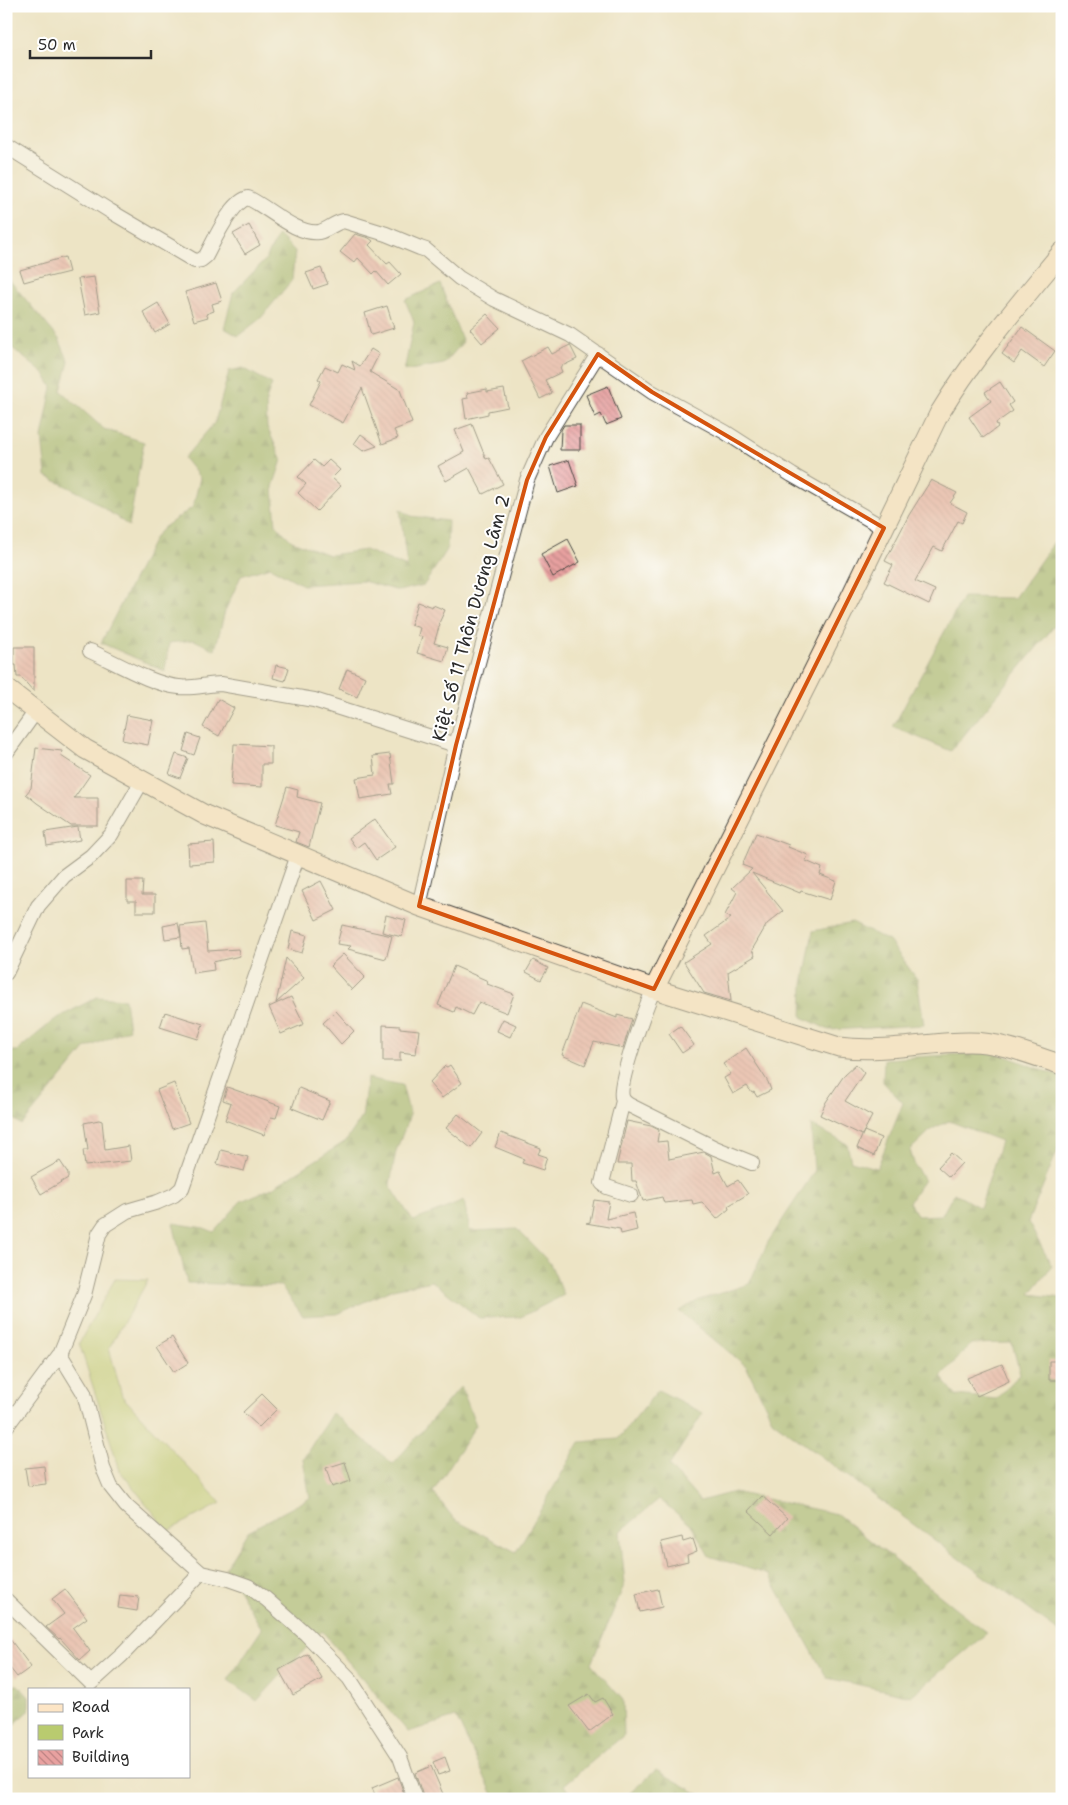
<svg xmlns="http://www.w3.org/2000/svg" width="1068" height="1805" viewBox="0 0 1068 1805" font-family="'Shantell Sans',sans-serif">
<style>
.green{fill:#b9cb6f;stroke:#727b4d}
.forest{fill:url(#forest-firs);stroke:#5e6d46;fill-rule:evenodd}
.building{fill:url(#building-back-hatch)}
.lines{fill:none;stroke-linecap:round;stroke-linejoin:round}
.street-casing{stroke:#484742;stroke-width:16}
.secondary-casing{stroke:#484742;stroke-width:21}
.street{stroke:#fff;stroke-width:14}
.secondary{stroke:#fde5c5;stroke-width:19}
.marked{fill:none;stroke:#d5540f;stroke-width:4;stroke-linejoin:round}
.labels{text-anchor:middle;stroke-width:4;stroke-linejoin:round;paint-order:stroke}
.street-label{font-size:18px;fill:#2b2b2b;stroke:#fff}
</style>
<defs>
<pattern id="forest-firs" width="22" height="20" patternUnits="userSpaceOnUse" patternTransform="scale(1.25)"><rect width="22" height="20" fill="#92af62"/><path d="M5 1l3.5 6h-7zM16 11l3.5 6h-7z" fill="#778f51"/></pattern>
<pattern id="building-back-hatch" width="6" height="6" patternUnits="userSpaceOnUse" patternTransform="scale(1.25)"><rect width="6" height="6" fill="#e8a1a0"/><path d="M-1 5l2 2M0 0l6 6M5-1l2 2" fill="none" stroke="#bc8383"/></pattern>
</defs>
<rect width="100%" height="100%" fill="#fff"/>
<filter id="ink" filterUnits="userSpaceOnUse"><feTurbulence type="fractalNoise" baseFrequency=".02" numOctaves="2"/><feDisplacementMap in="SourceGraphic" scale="10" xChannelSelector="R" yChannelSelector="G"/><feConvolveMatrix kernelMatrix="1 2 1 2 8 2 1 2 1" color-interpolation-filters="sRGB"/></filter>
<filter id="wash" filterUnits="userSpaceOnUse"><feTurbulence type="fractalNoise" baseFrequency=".0096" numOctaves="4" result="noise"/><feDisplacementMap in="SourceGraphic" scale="20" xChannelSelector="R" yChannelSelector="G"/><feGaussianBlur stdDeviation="1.12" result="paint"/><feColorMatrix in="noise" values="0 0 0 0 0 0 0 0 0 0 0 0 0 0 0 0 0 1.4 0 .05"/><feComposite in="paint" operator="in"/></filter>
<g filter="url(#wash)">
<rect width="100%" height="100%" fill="#ede4c5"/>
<path class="green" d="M 115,1279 L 148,1280 L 109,1348 L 122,1396 L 221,1503 L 168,1531 L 120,1471 L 79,1343 Z"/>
<path class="forest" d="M 279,235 L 295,251 L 292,280 L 261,318 L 238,336 L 224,328 L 233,293 L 265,260 Z
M 6,276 L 59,339 L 69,362 L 61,391 L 104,429 L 144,442 L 129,526 L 88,497 L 46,476 L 42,437 L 52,387 L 44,374 L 11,347 L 6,353 Z
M 440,284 L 463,342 L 444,364 L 404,371 L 414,322 L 405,300 Z
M 243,368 L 272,384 L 266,400 L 267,427 L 282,460 L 273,487 L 276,525 L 292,541 L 329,555 L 365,550 L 407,567 L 400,509 L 411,516 L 448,521 L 447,550 L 424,585 L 399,591 L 363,581 L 303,585 L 270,567 L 241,576 L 225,611 L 215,650 L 194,640 L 169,643 L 165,671 L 101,643 L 155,537 L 163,528 L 193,507 L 200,478 L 184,458 L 215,422 L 229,371 Z
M 1054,542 L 1062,546 L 1062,617 L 951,751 L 893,727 L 963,597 L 1014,598 Z
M 852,923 L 889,941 L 917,979 L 924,1025 L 829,1030 L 802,1017 L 803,984 L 813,931 Z
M 97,997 L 125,999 L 129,1029 L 85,1049 L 22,1125 L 6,1113 L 6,1051 L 17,1051 L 54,1020 Z
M 994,1052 L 1062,1077 L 1062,1128 L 1059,1147 L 1028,1222 L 1052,1266 L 1030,1294 L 1062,1298 L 1062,1634 L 773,1421 L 746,1366 L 679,1311 L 699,1300 L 749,1284 L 768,1242 L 814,1172 L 811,1125 L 847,1144 L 851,1161 L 877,1168 L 903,1103 L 883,1082 L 884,1059 ZM 949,1121 L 1001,1141 L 980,1208 L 954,1193 L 942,1215 L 918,1216 L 909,1202 L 924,1180 L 915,1166 L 910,1150 L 932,1129 ZM 1012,1343 L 1020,1374 L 996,1399 L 956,1395 L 941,1377 L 971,1344 Z
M 367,1078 L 402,1085 L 410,1115 L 396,1151 L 390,1185 L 413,1221 L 464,1201 L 470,1231 L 517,1229 L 550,1263 L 564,1295 L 521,1317 L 479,1318 L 432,1281 L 393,1289 L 337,1314 L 303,1316 L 281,1286 L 187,1283 L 173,1223 L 204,1228 L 214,1232 L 241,1201 L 272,1188 L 346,1141 L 362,1117 Z
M 461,1386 L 476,1425 L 433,1492 L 455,1520 L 516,1552 L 580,1442 L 618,1439 L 658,1390 L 703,1413 L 669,1466 L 700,1501 L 734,1492 L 837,1514 L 987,1633 L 911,1696 L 827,1678 L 769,1575 L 709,1556 L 692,1526 L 659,1499 L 620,1532 L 625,1583 L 591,1664 L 623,1700 L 624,1735 L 564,1785 L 573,1799 L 495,1799 L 456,1717 L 408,1732 L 322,1631 L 257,1701 L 228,1680 L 262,1629 L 225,1568 L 248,1531 L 310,1498 L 303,1459 L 332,1413 L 393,1464 Z
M 6,1685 L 18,1685 L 29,1697 L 29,1711 L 6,1732 Z
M 656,1770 L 708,1799 L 623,1799 Z"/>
<g id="blocks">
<path class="building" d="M 249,225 L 260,245 L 245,254 L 233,234 Z
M 355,234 L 369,238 L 373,241 L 369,245 L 387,264 L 390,262 L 401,274 L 388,285 L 376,271 L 373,274 L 358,258 L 354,263 L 340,252 Z
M 65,257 L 69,272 L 49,277 L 49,275 L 24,282 L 20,270 Z
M 321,268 L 328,284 L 313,289 L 306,273 Z
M 94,277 L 100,312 L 85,315 L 78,279 Z
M 216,283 L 222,301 L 212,304 L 214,311 L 206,314 L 208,317 L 194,321 L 185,292 Z
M 158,303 L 170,324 L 155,333 L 143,312 Z
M 387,306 L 394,328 L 371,335 L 365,313 Z
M 487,314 L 500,328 L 482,343 L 470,329 Z
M 1022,327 L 1055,351 L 1044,367 L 1022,351 L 1014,363 L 1002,354 Z
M 570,345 L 577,359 L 560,367 L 562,372 L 545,380 L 552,393 L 540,399 L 521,361 L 548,347 L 552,354 Z
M 371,349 L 379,354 L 370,372 L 400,390 L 412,423 L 394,430 L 398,438 L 382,444 L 362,388 L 343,423 L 309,405 L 321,381 L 318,379 L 325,366 L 338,372 L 342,364 L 355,370 L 352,361 L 360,366 Z
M 1000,382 L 1013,402 L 1009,405 L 1013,411 L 996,423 L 998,427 L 983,438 L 969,417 L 991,401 L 985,392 Z
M 608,386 L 621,419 L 606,425 L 601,414 L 595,417 L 586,395 Z
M 487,389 L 487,392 L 504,389 L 508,407 L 488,411 L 488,414 L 466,419 L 463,399 L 468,398 L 467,393 Z
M 472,424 L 486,459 L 489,458 L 503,484 L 483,494 L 469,468 L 446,481 L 438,466 L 464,452 L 455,430 Z
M 564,425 L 580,425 L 580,450 L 560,450 L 561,430 Z
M 361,434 L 377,446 L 363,451 L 354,444 Z
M 314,460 L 322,467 L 329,460 L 340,470 L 332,478 L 341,486 L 317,511 L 298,493 L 306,484 L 298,477 Z
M 569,460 L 578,486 L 558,493 L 550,466 Z
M 931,480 L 957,493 L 950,503 L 967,512 L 962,523 L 958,521 L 942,551 L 934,547 L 915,581 L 935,590 L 929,604 L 884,582 L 893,565 L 885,561 L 909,515 Z
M 568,539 L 580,562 L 553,577 L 541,554 Z
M 418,602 L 432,607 L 433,605 L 445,610 L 439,623 L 440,624 L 434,643 L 448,647 L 444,661 L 417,653 L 422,637 L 418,635 L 420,628 L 411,625 Z
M 14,647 L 34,647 L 34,692 L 21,677 L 17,677 L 16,665 L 14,665 Z
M 276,665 L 289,668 L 285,681 L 273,678 Z
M 347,669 L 365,677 L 357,697 L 339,689 Z
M 218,699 L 234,708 L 219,736 L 203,727 Z
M 127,715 L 153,720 L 148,745 L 122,740 Z
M 188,734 L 200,738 L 194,755 L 183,751 Z
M 234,744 L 271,746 L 271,764 L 262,764 L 262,787 L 231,785 Z
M 36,748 L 62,751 L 61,756 L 90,775 L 74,798 L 98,798 L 98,826 L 71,826 L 37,803 L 26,794 L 31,788 Z
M 176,754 L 188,758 L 180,778 L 169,774 Z
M 390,754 L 394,784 L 390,784 L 392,794 L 360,799 L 356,778 L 375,775 L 373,756 Z
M 287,787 L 298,790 L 297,797 L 320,803 L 309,847 L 296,842 L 299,832 L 275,825 Z
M 375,819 L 395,847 L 376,860 L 364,842 L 356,848 L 349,838 Z
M 78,827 L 80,840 L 47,846 L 45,832 Z
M 756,833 L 789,845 L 788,847 L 808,855 L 806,861 L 822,868 L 820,875 L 836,881 L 830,900 L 801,891 L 800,893 L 752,873 L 783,911 L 767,924 L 752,950 L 755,956 L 728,972 L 731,1001 L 704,993 L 684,962 L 712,944 L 706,936 L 731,918 L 725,915 L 737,892 L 732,888 L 752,869 L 742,865 Z
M 214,842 L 215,862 L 189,864 L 188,844 Z
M 127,881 L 143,881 L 142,895 L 155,895 L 155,912 L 136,912 L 136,901 L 127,901 Z
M 321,881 L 336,910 L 316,920 L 302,891 Z
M 386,915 L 406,920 L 402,937 L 382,932 Z
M 178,923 L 181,937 L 165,939 L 163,926 Z
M 205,923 L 208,951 L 238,949 L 240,956 L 213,962 L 214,970 L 193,973 L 189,948 L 182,949 L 180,926 Z
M 342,925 L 392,936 L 386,959 L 348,949 L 351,946 L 337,944 Z
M 292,931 L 307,935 L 302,953 L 288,949 Z
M 343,954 L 365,977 L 352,990 L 330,966 Z
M 286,958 L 304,978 L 276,1003 Z
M 533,960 L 548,968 L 541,980 L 526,972 Z
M 454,966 L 488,981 L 487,984 L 514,994 L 507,1013 L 479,1002 L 472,1015 L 456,1007 L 454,1012 L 438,1005 Z
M 291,997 L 304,1024 L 281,1034 L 269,1007 Z
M 581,1004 L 617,1018 L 617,1015 L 632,1019 L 623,1048 L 594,1042 L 585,1065 L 562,1055 Z
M 336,1011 L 354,1031 L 341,1044 L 323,1023 Z
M 165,1012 L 203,1024 L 198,1039 L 160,1027 Z
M 503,1019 L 516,1025 L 510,1037 L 497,1031 Z
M 383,1025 L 400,1026 L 400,1028 L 419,1030 L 416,1054 L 400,1052 L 400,1061 L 383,1061 Z
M 680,1026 L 694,1045 L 682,1053 L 669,1034 Z
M 746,1048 L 768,1082 L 771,1090 L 757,1097 L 754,1092 L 752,1093 L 747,1086 L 733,1094 L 724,1078 L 731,1074 L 723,1064 Z
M 856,1064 L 864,1073 L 845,1101 L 872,1116 L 862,1135 L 820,1115 L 826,1102 L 845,1074 Z
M 450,1065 L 462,1083 L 442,1098 L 429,1083 L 445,1066 L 447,1067 Z
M 174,1083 L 189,1123 L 172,1129 L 157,1090 Z
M 227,1087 L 280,1106 L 276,1118 L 271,1117 L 264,1135 L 225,1120 L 231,1103 L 223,1100 Z
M 299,1088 L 330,1101 L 322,1120 L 292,1108 Z
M 458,1114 L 482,1133 L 471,1148 L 446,1128 Z
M 99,1120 L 102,1121 L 105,1150 L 129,1146 L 131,1161 L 85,1166 L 83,1150 L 88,1150 L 84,1123 Z
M 627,1121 L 651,1126 L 659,1130 L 657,1142 L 667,1141 L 669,1159 L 704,1152 L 711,1156 L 715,1173 L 720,1171 L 728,1186 L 738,1180 L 748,1194 L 728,1206 L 729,1209 L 717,1219 L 702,1202 L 693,1204 L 692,1200 L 664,1203 L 662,1197 L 643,1201 L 636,1181 L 632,1181 L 631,1164 L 617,1164 Z
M 864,1131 L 881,1138 L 874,1156 L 857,1148 Z
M 501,1133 L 541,1148 L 538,1154 L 547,1157 L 543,1170 L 522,1163 L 524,1159 L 495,1147 Z
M 221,1150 L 248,1157 L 244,1171 L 217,1164 Z
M 951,1153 L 962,1163 L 949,1177 L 938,1167 Z
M 60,1161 L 68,1173 L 68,1178 L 41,1194 L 31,1177 Z
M 594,1200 L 609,1202 L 606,1219 L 633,1213 L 637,1230 L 621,1234 L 620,1229 L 586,1223 L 590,1222 Z
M 172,1337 L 188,1363 L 174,1372 L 157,1346 Z
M 1049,1361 L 1062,1361 L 1062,1380 L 1049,1380 Z
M 1002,1364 L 1009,1381 L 977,1396 L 967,1378 Z
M 262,1394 L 277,1409 L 259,1427 L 243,1412 Z
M 345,1462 L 351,1481 L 332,1487 L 326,1468 Z
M 44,1466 L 46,1484 L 28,1486 L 25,1468 Z
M 762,1496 L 787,1518 L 773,1534 L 748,1511 Z
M 682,1537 L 683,1542 L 693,1539 L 697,1551 L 687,1555 L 688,1561 L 667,1566 L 661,1542 Z
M 65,1589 L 87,1618 L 73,1628 L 90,1651 L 80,1660 L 60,1638 L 59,1639 L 46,1627 L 64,1614 L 52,1599 Z
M 658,1589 L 662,1607 L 640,1612 L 636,1594 Z
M 120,1595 L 139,1597 L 137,1611 L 118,1608 Z
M 6,1634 L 31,1667 L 17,1677 L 6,1663 Z
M 308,1654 L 322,1679 L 293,1695 L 279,1670 Z
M 589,1694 L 595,1702 L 603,1698 L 613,1714 L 589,1732 L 569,1706 Z
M 445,1757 L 450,1771 L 438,1775 L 433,1762 Z
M 431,1766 L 443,1794 L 431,1799 L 424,1799 L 415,1773 Z
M 398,1777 L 406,1799 L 377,1799 L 372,1788 Z"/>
</g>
</g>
<g filter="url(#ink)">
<use href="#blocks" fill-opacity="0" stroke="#484742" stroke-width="1"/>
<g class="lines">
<g class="street-casing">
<path id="street" d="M 1059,6 L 1062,7
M 6,146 L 110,211 L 195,261 L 201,260 L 206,256 C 214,241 231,202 248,198 C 268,207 296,235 319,232 C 328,230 335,222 344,221 L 386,234 L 420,248 L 426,250 L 459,278 L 494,299 L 570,335 L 652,392 L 725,432 L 792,475 L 884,528
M 90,651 C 115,662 153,685 179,687 C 193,689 207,684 221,684 L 314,700 L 456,745
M 6,753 L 36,711
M 419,906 L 456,745 L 527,480 L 546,437 L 598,354
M 6,973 L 38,906 L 64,876 L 91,856 L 111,835 L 142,781
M 654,989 C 646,1005 618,1083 622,1097 C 623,1101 626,1103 629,1105 L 715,1148 L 752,1163
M 623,1101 L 602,1183 L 607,1187 L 631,1195
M 60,1354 L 84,1393 L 103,1468 L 111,1487 L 126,1506 L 201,1573 L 228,1579 L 248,1586 L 266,1599 L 306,1634 L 349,1678 L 400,1757 L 415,1799
M 6,1427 L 60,1354 L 84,1295 L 99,1234 L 105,1225 L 127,1211 L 158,1202 L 174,1195 L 182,1188 L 298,855
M 6,1600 L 91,1683 L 122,1655 L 201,1573"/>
</g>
<g class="secondary-casing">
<path id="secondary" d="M 6,688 L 85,749 L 205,815 L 419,906 L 654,989 L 839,1047 C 882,1053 926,1042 969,1042 C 1001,1042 1032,1055 1062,1065
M 654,989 L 850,598 L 939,414 C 974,356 1019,304 1062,252"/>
</g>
<use href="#street" class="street"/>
<use href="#secondary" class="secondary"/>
</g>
</g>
<path d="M0 0H1068V1805H0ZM 598,354 L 652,392 L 884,528 L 654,989 L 419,906 L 456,745 L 527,480 L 546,437 Z" fill="#ede4c5" fill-opacity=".55" fill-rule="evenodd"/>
<path class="marked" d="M 598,354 L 652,392 L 884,528 L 654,989 L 419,906 L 456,745 L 527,480 L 546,437 Z"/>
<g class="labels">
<g class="street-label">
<text transform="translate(471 618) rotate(-75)" y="6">Kiệt Số 11 Thôn Dương Lâm 2</text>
</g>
</g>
<rect width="1068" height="1805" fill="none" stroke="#fff" stroke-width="25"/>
<rect x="28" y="1688" width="162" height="90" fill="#ffffff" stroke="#aaaaaa"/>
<rect x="38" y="1704" width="25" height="8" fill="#fde5c5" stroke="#aaaaaa"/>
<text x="72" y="1712" font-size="15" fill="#2b2b2b">Road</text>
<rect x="38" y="1725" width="25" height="15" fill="#b9cb6f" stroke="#aaaaaa"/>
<text x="72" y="1738" font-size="15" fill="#2b2b2b">Park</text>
<rect x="38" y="1750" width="25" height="15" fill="url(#building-back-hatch)" stroke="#aaaaaa"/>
<text x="72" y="1762" font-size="15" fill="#2b2b2b">Building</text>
<path d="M30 50v8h121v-8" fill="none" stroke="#2b2b2b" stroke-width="2.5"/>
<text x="38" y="50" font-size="15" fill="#2b2b2b" stroke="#ffffff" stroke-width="4" paint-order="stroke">50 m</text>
</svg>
